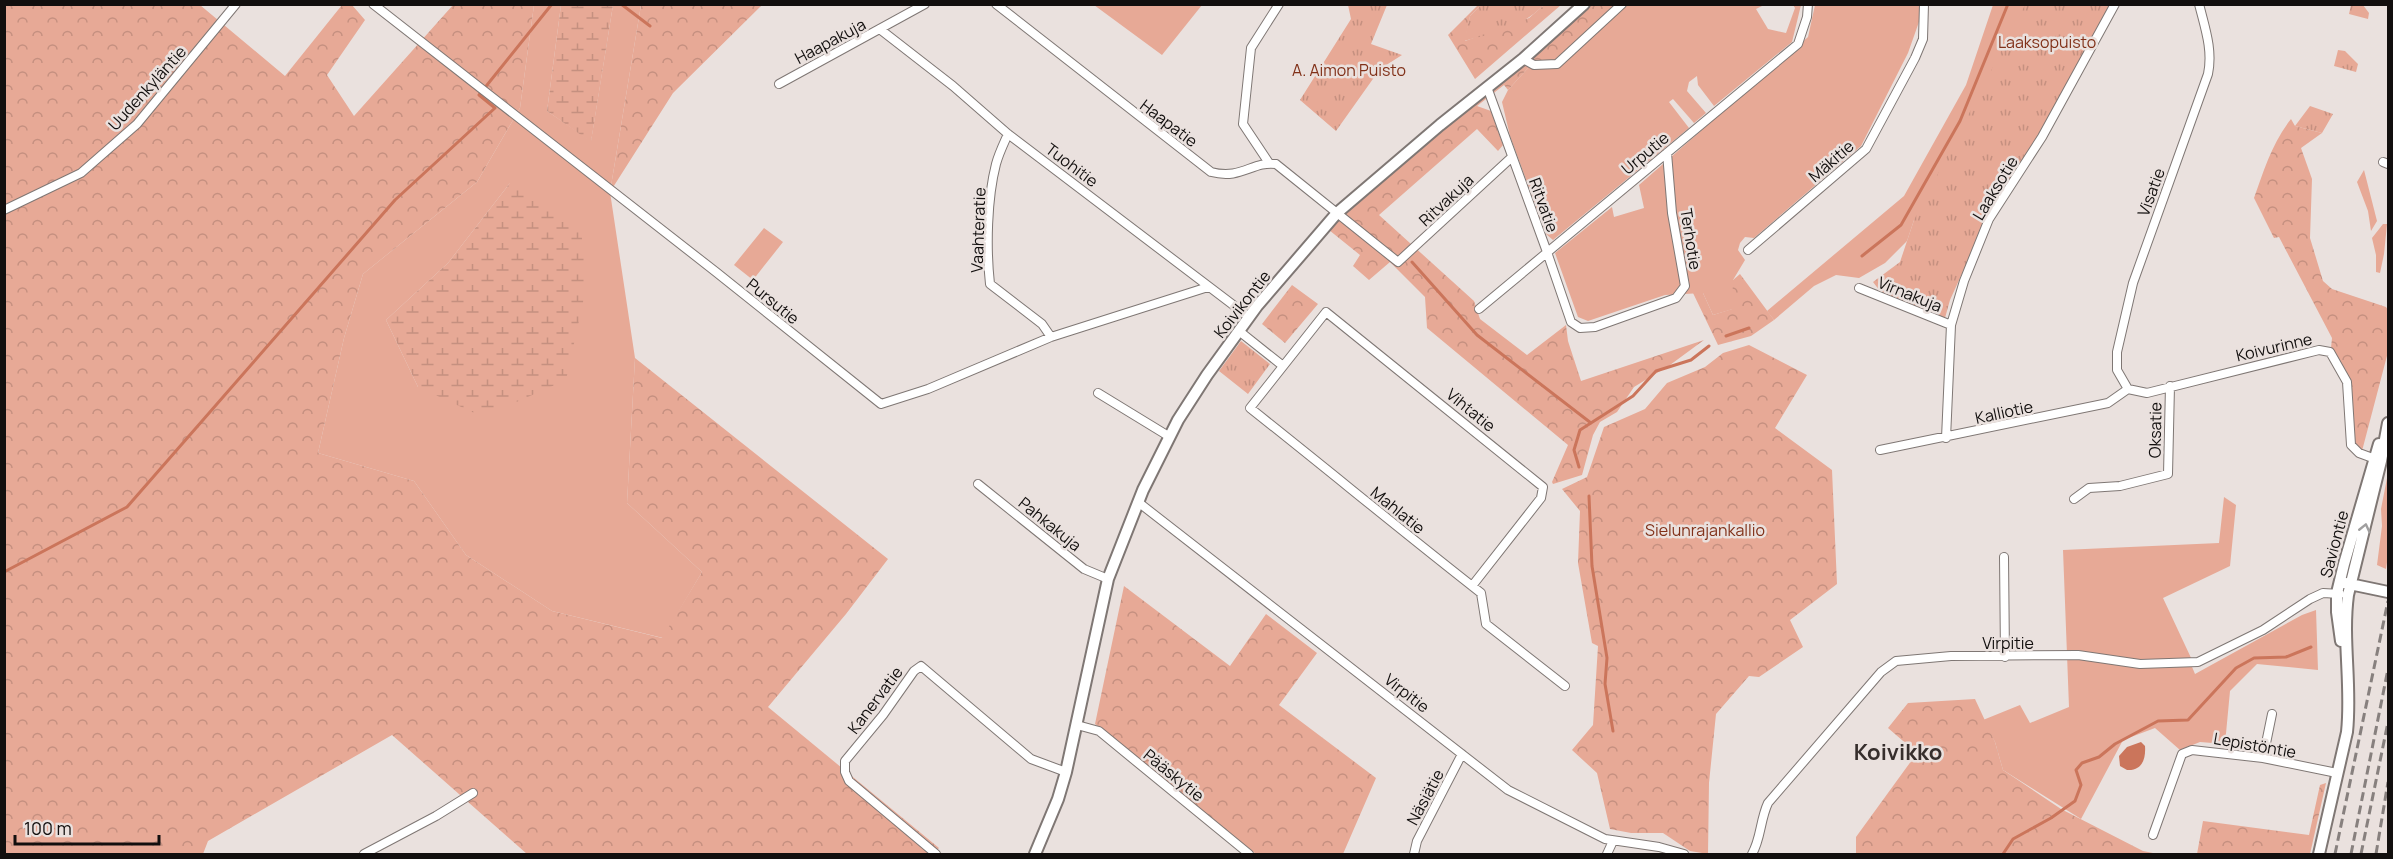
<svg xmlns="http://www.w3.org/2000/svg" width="2393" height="859" viewBox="0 0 2393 859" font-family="Manrope,sans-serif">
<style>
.green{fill:#e7a996;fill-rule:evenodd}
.forest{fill:url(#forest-crowns)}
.wetland{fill:url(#wetland-marsh)}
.park{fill:url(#park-tufts)}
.water{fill:#cb755b}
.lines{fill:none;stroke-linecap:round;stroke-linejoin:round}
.stream{stroke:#cb755b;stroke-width:3}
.street-casing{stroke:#7f7774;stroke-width:10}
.secondary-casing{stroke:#7f7774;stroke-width:14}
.street{stroke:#fff;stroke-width:8}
.secondary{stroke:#fff;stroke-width:10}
.rail{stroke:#87807e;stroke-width:3;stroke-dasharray:9 4.5;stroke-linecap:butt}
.oneway{stroke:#a09f9f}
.labels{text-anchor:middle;stroke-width:5;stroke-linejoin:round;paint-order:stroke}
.street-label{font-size:16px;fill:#120f0e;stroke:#eae1de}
.park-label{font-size:16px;fill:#813119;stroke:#eae1de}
.district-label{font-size:22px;font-weight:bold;fill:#362e2c;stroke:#eae1de}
</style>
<defs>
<pattern id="forest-crowns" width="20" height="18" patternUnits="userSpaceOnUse" patternTransform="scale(1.5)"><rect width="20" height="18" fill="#e7a996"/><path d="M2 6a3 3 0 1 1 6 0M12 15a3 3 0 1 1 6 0" fill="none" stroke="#c59080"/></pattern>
<pattern id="wetland-marsh" width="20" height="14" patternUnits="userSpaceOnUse" patternTransform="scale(1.5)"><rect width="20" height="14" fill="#e7a996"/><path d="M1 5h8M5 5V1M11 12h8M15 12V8" fill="none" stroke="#c59080"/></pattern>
<pattern id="park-tufts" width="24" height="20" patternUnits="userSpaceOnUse" patternTransform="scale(1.5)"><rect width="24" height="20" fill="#e7a996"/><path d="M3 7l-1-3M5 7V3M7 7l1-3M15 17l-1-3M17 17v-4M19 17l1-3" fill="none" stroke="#c59080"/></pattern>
</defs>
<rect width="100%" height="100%" fill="#eae1de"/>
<path class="green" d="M 534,5 L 561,5 L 547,111 L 591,141 L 613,5 L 641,5 L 610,192 L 635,358 L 627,503 L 702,572 L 663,638 L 552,611 L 466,555 L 414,481 L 318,453 L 344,338 L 363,274 L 477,182 L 520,108 ZM 510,183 L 418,387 L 386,320 L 448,263 Z
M 1094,5 L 1202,5 L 1162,55 Z
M 1618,5 L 1764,5 L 1756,9 L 1768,29 L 1786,33 L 1795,8 L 1793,5 L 1801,5 L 1792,42 L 1714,106 L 1698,85 L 1697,76 L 1689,82 L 1687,91 L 1706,113 L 1694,123 L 1673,99 L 1669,102 L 1689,128 L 1553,240 L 1546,234 L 1510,136 L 1502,102 L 1508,90 L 1529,67 L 1555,60 Z
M 1815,5 L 1919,5 L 1920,19 L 1908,53 L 1861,146 L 1754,238 L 1745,237 L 1740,243 L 1738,250 L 1745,260 L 1733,280 L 1733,309 L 1713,315 L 1703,293 L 1665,295 L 1588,321 L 1578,317 L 1555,253 L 1612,207 L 1614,217 L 1644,208 L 1639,185 L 1808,37 Z
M 1993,5 L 2110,5 L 2038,135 L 1995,201 L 1914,220 L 1907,241 L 1885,263 L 1859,278 L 1836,275 L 1814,286 L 1774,320 L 1767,311 L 1904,196 L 1966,85 Z
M 2364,170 L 2377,221 L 2371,231 L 2368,211 L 2357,182 Z
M 2383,224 L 2387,224 L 2384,254 L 2380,273 L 2376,272 L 2376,255 L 2372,238 Z
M 764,228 L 783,242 L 753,280 L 734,265 Z
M 2388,473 L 2388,556 L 2386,569 L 2377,565 L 2382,526 L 2381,509 Z
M 2224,497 L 2236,505 L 2230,566 L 2163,598 L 2192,660 L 2190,662 L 2195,674 L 2302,615 L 2316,610 L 2318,670 L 2257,664 L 2230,691 L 2225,744 L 2200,742 L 2180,750 L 2155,728 L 2123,740 L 2081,819 L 2003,770 L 1995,742 L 1983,720 L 2020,705 L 2030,723 L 2069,707 L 2063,550 L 2219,543 Z"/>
<path class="forest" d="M 5,5 L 200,5 L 285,76 L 342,5 L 352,5 L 365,20 L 327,75 L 354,116 L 453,5 L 534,5 L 520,108 L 477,182 L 363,274 L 344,338 L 318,453 L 414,481 L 466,555 L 552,611 L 662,638 L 702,572 L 627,503 L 635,358 L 888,559 L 846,614 L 768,707 L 939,848 L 933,854 L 527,854 L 392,735 L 208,841 L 203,854 L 5,854 Z
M 641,5 L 762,5 L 673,93 L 610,192 Z
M 1478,5 L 1481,5 L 1470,16 L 1465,41 L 1529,18 L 1544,5 L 1561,5 L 1475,79 L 1448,35 Z
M 1589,5 L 1618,5 L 1555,60 L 1529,67 L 1508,90 L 1504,85 L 1477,106 L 1491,111 L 1503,145 L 1498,151 L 1477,129 L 1379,215 L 1474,301 L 1480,319 L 1527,355 L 1566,325 L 1568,341 L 1581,381 L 1704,340 L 1670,365 L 1634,387 L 1617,412 L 1600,422 L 1593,435 L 1582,475 L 1553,484 L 1552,482 L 1568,445 L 1427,328 L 1425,297 L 1390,262 L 1369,280 L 1353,266 L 1360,255 L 1329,230 L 1338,217 L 1501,83 Z
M 2291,119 L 2295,126 L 2322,133 L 2301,148 L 2312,179 L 2310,238 L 2323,281 L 2332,289 L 2386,307 L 2388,310 L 2388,352 L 2362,451 C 2345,439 2353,401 2349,382 C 2347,370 2338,358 2331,348 L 2332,338 L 2279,237 L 2274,238 L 2254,198 C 2264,170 2272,143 2291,119 Z
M 1740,274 L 1774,320 L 1751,336 L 1718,345 L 1693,293 L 1703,293 L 1713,315 L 1732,309 L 1733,280 Z
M 1292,285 L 1318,304 L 1285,343 L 1262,324 Z
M 1749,345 L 1807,375 L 1775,428 L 1832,470 L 1837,584 L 1790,620 L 1803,647 L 1759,677 L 1749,676 L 1716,714 L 1709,783 L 1708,854 L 1690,851 L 1663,833 L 1631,833 L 1610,829 L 1597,773 L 1572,750 L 1593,725 L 1598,646 L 1592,643 L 1578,563 L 1580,511 L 1562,489 L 1587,477 L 1604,427 L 1645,409 L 1667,383 L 1705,367 L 1723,353 Z
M 1124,586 L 1230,666 L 1266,614 L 1317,653 L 1279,705 L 1376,778 L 1343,854 L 1256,854 L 1095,724 Z
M 1975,699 L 1995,742 L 2003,770 L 2061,809 L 2143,851 L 2158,854 L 1856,854 L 1856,837 L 1917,753 L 1888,728 L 1908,703 Z
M 2326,783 L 2310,854 L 2197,854 L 2203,821 L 2309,835 L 2320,785 Z"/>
<path class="wetland" d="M 561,5 L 613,5 L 591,142 L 547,111 Z
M 510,183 L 581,230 L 587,284 L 566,380 L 483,417 L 418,387 L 386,320 L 448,263 Z"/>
<path class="park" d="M 1348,5 L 1387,5 L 1371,44 L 1402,55 L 1380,69 L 1336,131 L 1300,100 L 1351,19 Z
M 1481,5 L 1481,4 L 1544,5 C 1519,29 1497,32 1464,41 L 1470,16 Z
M 2025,5 L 2110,5 L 2038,135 L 1995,201 L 1950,300 L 1945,318 L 1883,295 L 1873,282 L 1900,262 L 1914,220 Z
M 2351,5 L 2363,5 L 2369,13 L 2368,19 L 2349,14 Z
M 2338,50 L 2345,51 L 2358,64 L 2356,72 L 2334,66 Z
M 2310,106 L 2333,114 L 2322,133 L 2295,126 Z
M 1241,341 L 1270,364 L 1248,394 L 1219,371 Z"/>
<path class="water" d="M 2141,742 L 2145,746 C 2146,759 2142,771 2127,770 L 2120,766 L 2119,756 L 2127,747 Z"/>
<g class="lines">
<path class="stream" d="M 621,4 L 650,26
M 1862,256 L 1901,225 L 1960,121 L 2008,4
M 1412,262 L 1477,335 L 1591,423
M 1726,336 L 1749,328
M 1579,467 L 1574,450 L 1580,430 L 1633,396 L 1656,371 L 1691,360 L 1709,346
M 1589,496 L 1592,566 L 1607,658 L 1605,684 L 1613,731
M 4,572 L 127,507 L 395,200 L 495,108 L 479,95 L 552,4
M 2003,854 L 2013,839 L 2051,818 L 2075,801 L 2081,785 L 2076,770 L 2082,763 L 2099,757 L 2115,744 L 2158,721 L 2188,720 L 2236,668 L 2254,658 L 2286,657 L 2311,647"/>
<g class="street-casing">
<path id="street" d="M 373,4 L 716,272 L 881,404 L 928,389 L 1051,337 L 1208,287
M 996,4 L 1211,172 C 1242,180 1252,161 1276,164 L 1398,262 L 1512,157
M 881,30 L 953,86 L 1008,134 L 1249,317
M 1523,59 L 1534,65 L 1557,64 L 1622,4
M 779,84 L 925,4
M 1487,87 L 1547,252 L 1571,322 L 1580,328 L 1595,327 L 1676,298 L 1685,286 L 1672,213 L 1667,153
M 1008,134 C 1004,143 999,153 996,164 C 987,199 986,248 990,284 L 1042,324 L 1051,337
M 2383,162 L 2388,164
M 1269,163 L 1243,124 L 1251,48 L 1279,4
M 4,210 L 81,173 L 137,124 L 236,4
M 1748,250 L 1866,149 L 1915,58 L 1923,39 L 1924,4
M 1859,288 L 1951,325
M 1479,309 L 1798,44 L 1807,17 L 1808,4
M 1239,331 L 1283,366
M 2128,389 L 2117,370 L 2117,352 L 2133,283 L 2208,74 C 2213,50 2205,28 2199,4
M 2128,389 L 2147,393 L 2319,350 L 2330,352 L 2347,382 L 2351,445 L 2359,453 L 2378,460
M 1098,393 L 1170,437
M 1946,438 L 1951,325 L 1964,281 L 1989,219 L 2042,137 L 2115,4
M 1880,450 L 2108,403 L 2128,389
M 978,484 L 1084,569 L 1108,579
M 2074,499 L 2089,488 L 2120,486 L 2168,474 L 2170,386
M 1138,502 L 1508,790 L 1605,839 L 1659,847 L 1684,854
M 2004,557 L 2005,657
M 1472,586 L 1541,498 L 1543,487 L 1326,312 L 1250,408 C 1327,469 1403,532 1481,593 L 1486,624 L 1565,686
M 1077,725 L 1099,731 L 1249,854
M 2263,758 L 2272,714
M 2153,835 L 2182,754 L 2192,750 L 2263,758 L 2337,773
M 364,854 L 436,816 L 473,793
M 936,854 L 849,781 L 845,772 L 845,761 L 883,715 L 914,671 L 921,666 L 1031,759 L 1066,772
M 1414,854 L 1417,841 L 1462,754
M 1607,854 L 1613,841
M 1752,854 C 1761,839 1760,820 1768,803 L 1881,672 L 1896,661 L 1951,656 L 2078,655 L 2140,664 L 2198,662 L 2263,630 L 2310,599 L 2323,593 L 2340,594"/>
</g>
<g class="secondary-casing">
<path id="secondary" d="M 2345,583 L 2388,592
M 2341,641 L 2337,612 L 2337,593 L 2344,564 L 2379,444
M 1035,854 L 1058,799 L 1066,772 L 1108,579 L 1143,490 L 1178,420 L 1207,375 L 1257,306 L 1337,213 L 1440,125 L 1523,59 L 1584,4
M 2319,854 L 2347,732 C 2352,686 2342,640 2348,595 L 2381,461 L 2388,423"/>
</g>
<use href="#street" class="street"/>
<use href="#secondary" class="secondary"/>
<path class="rail" d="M 2335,854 L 2388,601
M 2351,854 L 2388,669
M 2361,854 L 2388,722
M 2376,854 L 2388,782"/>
</g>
<defs><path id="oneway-chevron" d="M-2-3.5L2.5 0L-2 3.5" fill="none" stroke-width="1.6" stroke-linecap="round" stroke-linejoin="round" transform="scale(1.5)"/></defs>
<use class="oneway" href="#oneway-chevron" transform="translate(2365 528) rotate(-77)"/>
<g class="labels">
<g class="street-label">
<text transform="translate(830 41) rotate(-28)" y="6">Haapakuja</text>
<text transform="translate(147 88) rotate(-48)" y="6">Uudenkyläntie</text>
<text transform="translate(1169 123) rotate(37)" y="6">Haapatie</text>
<text transform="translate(1645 153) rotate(-40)" y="6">Urputie</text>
<text transform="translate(1831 161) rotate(-41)" y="6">Mäkitie</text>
<text transform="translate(1072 165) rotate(37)" y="6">Tuohitie</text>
<text transform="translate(1995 188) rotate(-59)" y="6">Laaksotie</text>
<text transform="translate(2151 192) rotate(-70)" y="6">Visatie</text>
<text transform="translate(1446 200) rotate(-43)" y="6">Ritvakuja</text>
<text transform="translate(1544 205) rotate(70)" y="6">Ritvatie</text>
<text transform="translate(978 230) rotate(-88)" y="6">Vaahteratie</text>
<text transform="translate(1691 239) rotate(81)" y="6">Terhotie</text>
<text transform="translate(1910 294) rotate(22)" y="6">Virnakuja</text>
<text transform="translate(773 301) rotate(39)" y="6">Pursutie</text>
<text transform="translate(1242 304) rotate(-52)" y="6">Koivikontie</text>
<text transform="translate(2274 347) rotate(-13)" y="6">Koivurinne</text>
<text transform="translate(1471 410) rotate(39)" y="6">Vihtatie</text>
<text transform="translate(2004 412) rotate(-12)" y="6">Kalliotie</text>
<text transform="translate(2155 430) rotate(-89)" y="6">Oksatie</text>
<text transform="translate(1398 510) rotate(39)" y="6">Mahlatie</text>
<text transform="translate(1050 524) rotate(39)" y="6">Pahkakuja</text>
<text transform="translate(2334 544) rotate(-75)" y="6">Saviontie</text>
<text x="2008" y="649">Virpitie</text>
<text transform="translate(1407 693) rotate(38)" y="6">Virpitie</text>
<text transform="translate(875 700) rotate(-53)" y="6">Kanervatie</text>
<text transform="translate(2255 745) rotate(10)" y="6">Lepistöntie</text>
<text transform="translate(1174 775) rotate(39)" y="6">Pääskytie</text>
<text transform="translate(1425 797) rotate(-62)" y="6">Näsiätie</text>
</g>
<g class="park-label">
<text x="2047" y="48">Laaksopuisto</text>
<text x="1349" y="76">A. Aimon Puisto</text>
<text x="1705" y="536">Sielunrajankallio</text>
</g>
<g class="district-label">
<text x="1898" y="760">Koivikko</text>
</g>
</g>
<rect width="2393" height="859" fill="none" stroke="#120f0e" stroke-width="12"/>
<path d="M15 835v9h144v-9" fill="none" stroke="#120f0e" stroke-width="3"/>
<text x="24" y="835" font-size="18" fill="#120f0e" stroke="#eae1de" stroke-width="4.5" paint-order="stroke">100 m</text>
</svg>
